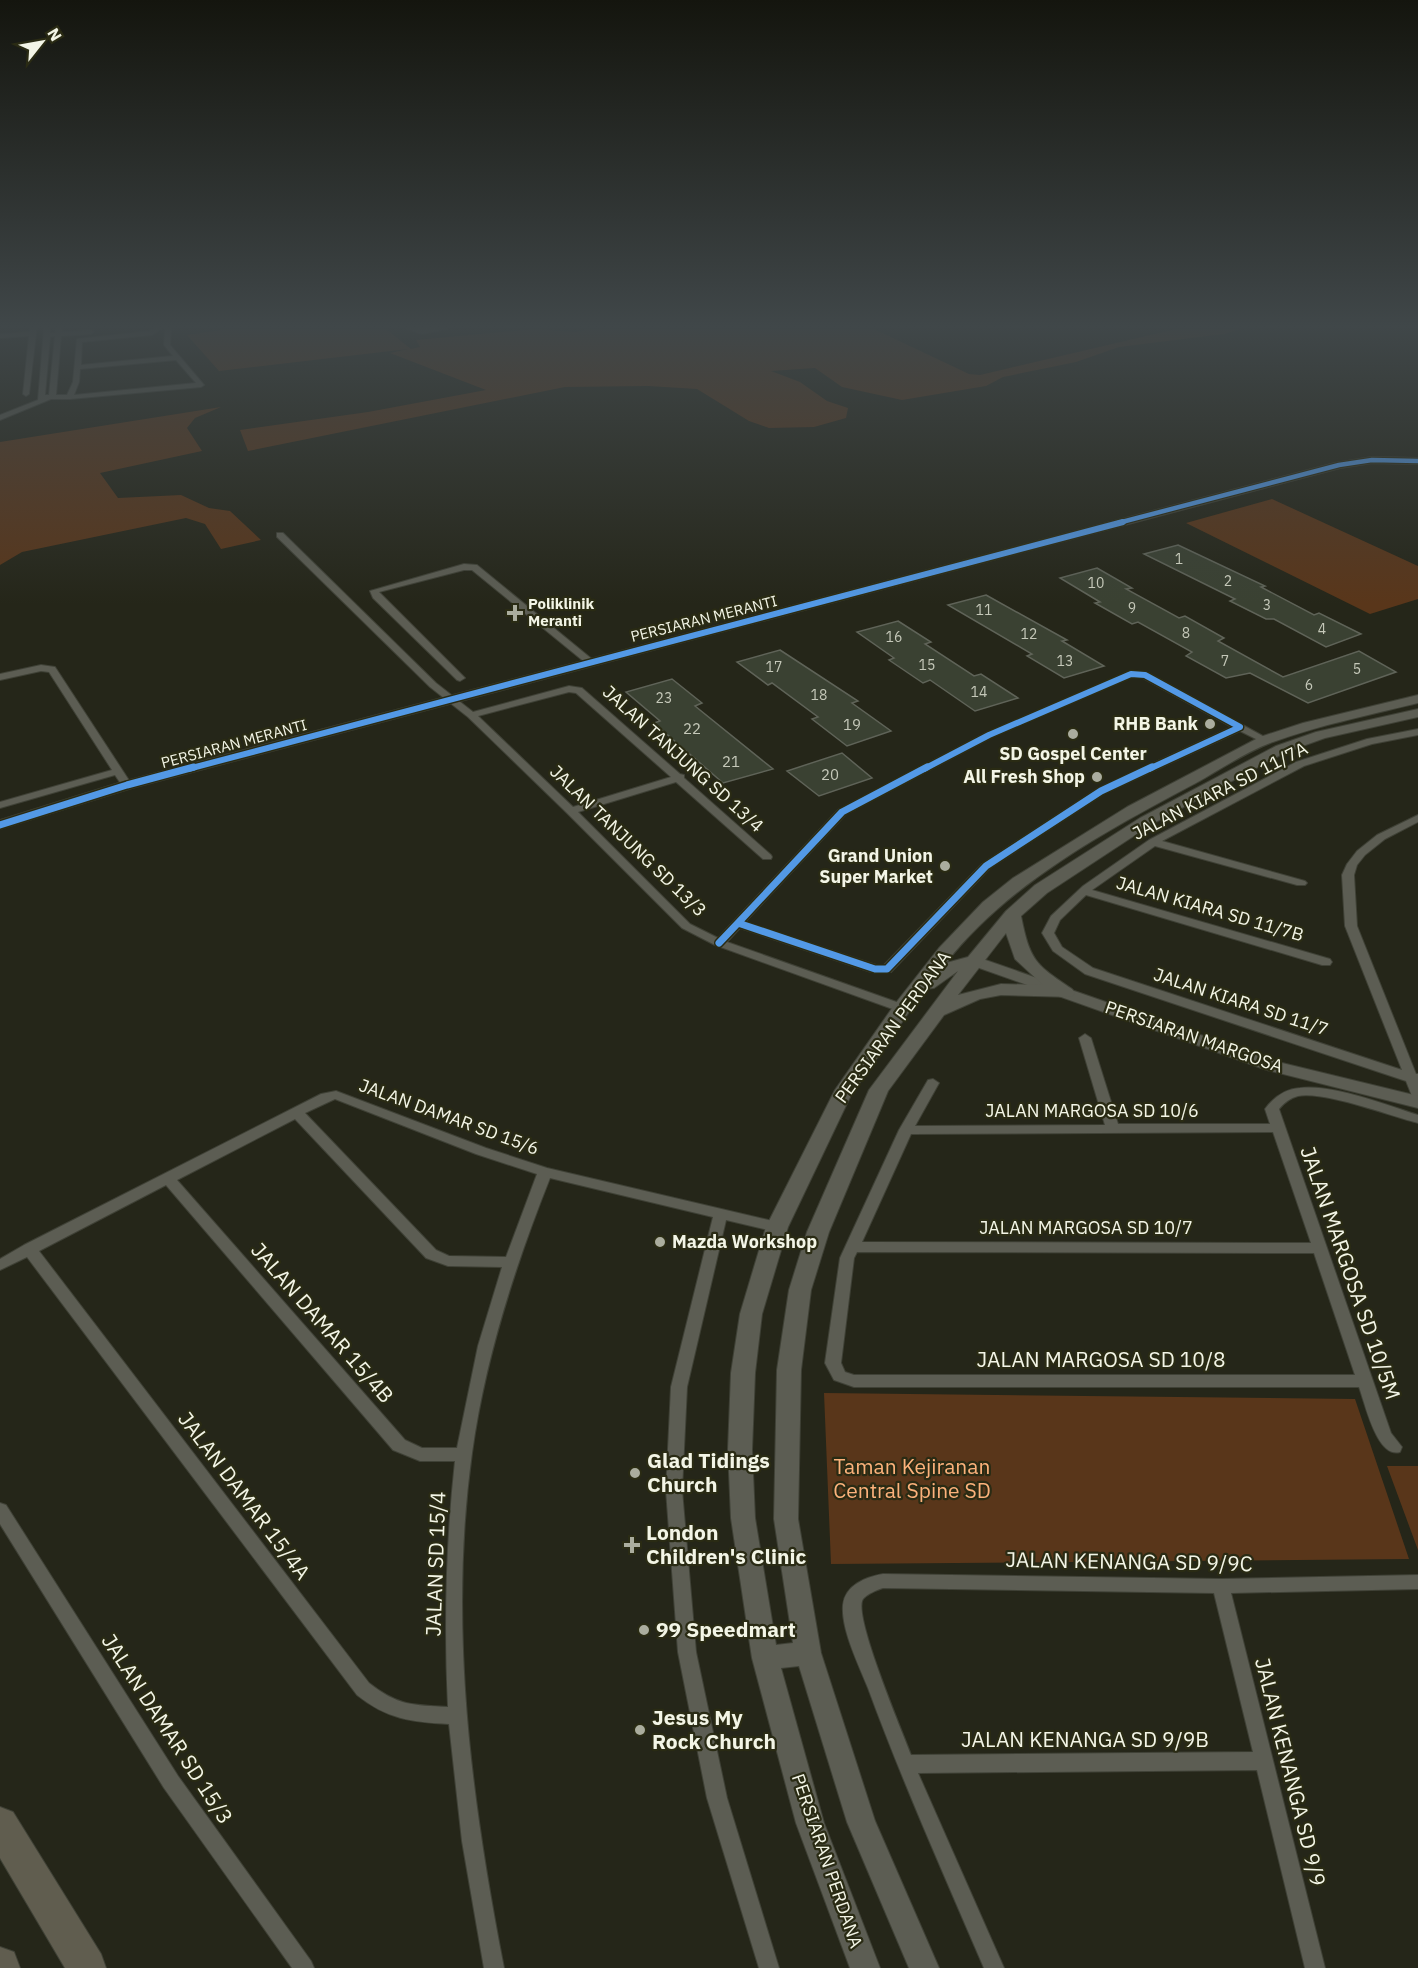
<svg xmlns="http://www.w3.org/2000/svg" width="1418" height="1968" viewBox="0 0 1418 1968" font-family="'IBM Plex Sans',sans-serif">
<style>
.green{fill:#59361a}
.building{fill:#3a4132;stroke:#5f6358;stroke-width:1.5}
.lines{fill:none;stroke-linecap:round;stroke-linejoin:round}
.minor-casing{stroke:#3f4136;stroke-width:2}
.tertiary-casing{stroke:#3f4136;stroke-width:2}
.secondary-casing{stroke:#3f4136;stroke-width:2}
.motorway-casing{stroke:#3f4136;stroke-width:2}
.minor{fill:#5c5d53;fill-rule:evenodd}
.tertiary{fill:#5c5d53;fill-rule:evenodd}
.secondary{fill:#5c5d53;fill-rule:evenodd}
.motorway{fill:#605d4f;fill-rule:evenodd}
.cycleway-far2-casing{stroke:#2a2b14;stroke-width:7}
.cycleway-far1-casing{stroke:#2a2b14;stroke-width:9}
.cycleway-casing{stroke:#2a2b14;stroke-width:10}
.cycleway-far2{stroke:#5399e6;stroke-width:4.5}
.cycleway-far1{stroke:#5399e6;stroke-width:6}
.cycleway{stroke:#5399e6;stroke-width:7}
.poi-dot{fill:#abad9e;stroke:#2a2b14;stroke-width:2}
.labels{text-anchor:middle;stroke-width:4.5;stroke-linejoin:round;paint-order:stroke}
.far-number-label{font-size:14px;fill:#c5c8b9}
.far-poi-label{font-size:15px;font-weight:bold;fill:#f3f5e6;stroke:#2a2b14;text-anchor:start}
.far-street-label{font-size:15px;fill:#f3f5e6;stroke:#2a2b14}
.number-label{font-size:15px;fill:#c5c8b9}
.poi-label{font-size:18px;font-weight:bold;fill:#f3f5e6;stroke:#2a2b14;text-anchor:end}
.street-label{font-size:18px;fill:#f3f5e6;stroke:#2a2b14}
.near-street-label{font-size:21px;fill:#f3f5e6;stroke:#2a2b14}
.near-poi-label{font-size:21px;font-weight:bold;fill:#f3f5e6;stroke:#2a2b14;text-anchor:start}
.near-park-label{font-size:21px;fill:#fcb27b;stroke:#2a2b14}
</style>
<rect width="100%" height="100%" fill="#252619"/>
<path class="green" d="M 228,329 L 386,329 L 411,349 L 420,347 L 416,340 L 535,329 L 576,332 L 591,329 L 874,329 L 969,374 L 980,375 L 1176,329 L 1240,329 L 1224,334 L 1119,347 L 1076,362 L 1003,377 L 986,386 L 902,400 L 842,387 L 815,368 L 771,371 L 800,382 L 827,401 L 848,408 L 846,418 L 814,427 L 769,428 L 749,421 L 697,389 L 648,386 L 565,387 L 248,451 L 240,430 L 368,412 L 486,390 L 390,353 L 408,349 L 219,371 L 187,335 Z
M 221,407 L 195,418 L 187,428 L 202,451 L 100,473 L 118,498 L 181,495 L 209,508 L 230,511 L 261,540 L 221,549 L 205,524 L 186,518 L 22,552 L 0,565 L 0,442 Z
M 1272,499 L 1418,566 L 1418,599 L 1370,614 L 1186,523 Z
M 824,1393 L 1355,1399 L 1409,1559 L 831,1564 Z
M 1387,1466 L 1418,1466 L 1418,1550 Z"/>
<path class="building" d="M 1178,545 L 1265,586 L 1261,587 L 1314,615 L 1319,613 L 1361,634 L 1326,647 L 1274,619 L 1266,619 L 1230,601 L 1235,599 L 1144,554 Z
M 1097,568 L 1132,588 L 1126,589 L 1179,618 L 1185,616 L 1224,638 L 1218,641 L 1283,677 L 1359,651 L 1396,672 L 1308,703 L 1250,673 L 1226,678 L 1186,656 L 1192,652 L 1138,622 L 1132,624 L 1095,603 L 1100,602 L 1060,578 Z
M 986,595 L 1067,640 L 1062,641 L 1104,666 L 1064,678 L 1027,656 L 1032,654 L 948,605 Z
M 898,621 L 931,642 L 925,644 L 974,676 L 981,674 L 1018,698 L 975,711 L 930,680 L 923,683 L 889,660 L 894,658 L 857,632 Z
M 780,650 L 858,701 L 852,703 L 891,731 L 847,746 L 812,719 L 818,717 L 772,683 L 768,685 L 737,662 Z
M 672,679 L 702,703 L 695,706 L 773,769 L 723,783 L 654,723 L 660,721 L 626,692 Z
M 842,753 L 872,778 L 819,796 L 787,771 Z"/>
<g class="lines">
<g class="minor-casing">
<path id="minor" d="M 30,329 L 36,329 L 36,334 L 29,394 L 26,396 L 23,394 L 29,336 L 0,338 L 0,334 L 29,332 Z
M 44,329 L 50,329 L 50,333 L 55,333 L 56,329 L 62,329 L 62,332 L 91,330 L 94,332 L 91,334 L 61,336 L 56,395 L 67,395 L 73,382 L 77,339 L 150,331 L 154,329 L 161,329 L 152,335 L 82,342 L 81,365 L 173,356 L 164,345 L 165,329 L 171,329 L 170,345 L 204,385 L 201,387 L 70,399 L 51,399 L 0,420 L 0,415 L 38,400 ZM 55,336 L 49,395 L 45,395 L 50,337 ZM 176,360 L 196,383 L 74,395 L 79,382 L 80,369 Z
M 407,329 L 447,329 L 422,334 Z
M 277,533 L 283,533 L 436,683 L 473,712 L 569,686 L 582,688 L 680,774 L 684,775 L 684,778 L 771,855 L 772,857 L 771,859 L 763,859 L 676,782 L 578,812 L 690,924 L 718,938 L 838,810 L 986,733 L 1128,672 L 1148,673 L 1270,740 L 1268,742 L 1262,742 L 1240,731 L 1105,793 L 990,868 L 891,972 L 871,972 L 740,928 L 727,942 L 905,1005 L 907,1008 L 905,1011 L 901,1012 L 715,945 L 682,928 L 567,813 L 468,717 L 430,687 L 277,537 ZM 1132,677 L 1143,678 L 1232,727 L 1097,789 L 982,864 L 884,965 L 876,965 L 745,922 L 846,814 L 992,737 ZM 569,692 L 576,693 L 671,777 L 573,807 L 478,716 Z
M 464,564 L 477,565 L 593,660 L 593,664 L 587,664 L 472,570 L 464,570 L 379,592 L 465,678 L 460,681 L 457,680 L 373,598 L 370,591 Z
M 41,665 L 55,667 L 132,785 L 131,787 L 123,787 L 115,775 L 0,808 L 0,802 L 112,770 L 49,672 L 41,671 L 0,680 L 0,674 Z
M 1418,729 L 1418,735 L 1372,744 L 1304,766 L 1162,841 L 1305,881 L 1307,883 L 1305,885 L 1297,885 L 1155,846 L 1092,890 L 1330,959 L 1332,962 L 1330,965 L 1322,965 L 1086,895 L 1060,920 L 1054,933 L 1062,947 L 1093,968 L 1402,1070 L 1345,926 L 1342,875 L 1347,864 L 1357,851 L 1377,835 L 1418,815 L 1418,822 L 1385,839 L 1365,855 L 1357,865 L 1354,875 L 1357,926 L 1416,1074 L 1418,1074 L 1418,1100 L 1412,1096 L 1406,1081 L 1085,974 L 1053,951 L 1042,933 L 1051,916 L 1083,886 L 1149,840 L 1296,762 L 1367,739 Z
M 1085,1034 L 1091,1038 L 1118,1124 L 1270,1124 L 1265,1109 C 1274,1097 1285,1089 1300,1088 C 1333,1084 1386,1105 1418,1115 L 1418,1123 C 1390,1116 1325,1091 1298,1096 C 1290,1098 1284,1103 1279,1109 L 1391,1433 L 1402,1447 L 1400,1452 C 1377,1459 1365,1403 1359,1387 L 854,1387 L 834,1380 L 825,1363 L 840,1258 L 899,1130 L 928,1080 L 933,1079 L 939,1083 L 915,1126 L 1105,1125 L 1079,1038 ZM 1273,1132 L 1311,1243 L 862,1242 L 911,1134 ZM 857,1252 L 1314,1253 L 1355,1375 L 854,1375 L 845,1372 L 841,1363 L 854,1258 Z
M 336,1091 L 486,1148 L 547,1168 L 777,1222 L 782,1223 L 784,1227 L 782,1231 L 777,1232 L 726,1220 L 687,1387 L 682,1490 L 696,1652 L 727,1798 L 779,1968 L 759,1968 L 707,1798 L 678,1652 L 666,1490 L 671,1387 L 713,1217 L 550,1178 C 515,1266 485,1358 472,1453 C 448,1625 471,1799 504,1968 L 484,1968 L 462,1841 L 449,1724 C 411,1722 387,1719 357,1695 L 27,1257 L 0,1270 L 0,1259 L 24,1245 L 321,1094 ZM 335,1099 L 476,1154 L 537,1174 L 506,1257 L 449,1256 L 436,1250 L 305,1113 ZM 295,1119 L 426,1258 L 448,1266 L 502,1267 L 478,1346 L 457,1448 L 422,1448 L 405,1440 L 177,1180 ZM 166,1185 L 393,1450 L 420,1461 L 455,1461 C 446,1543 444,1624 448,1707 C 413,1705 398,1706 369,1683 L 39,1251 Z
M 0,1503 L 6,1505 L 178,1776 L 311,1961 L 314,1968 L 292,1968 L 164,1788 L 0,1524 Z
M 883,1574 L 1221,1579 L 1418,1575 L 1418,1589 L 1231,1593 L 1325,1968 L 1305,1968 L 1257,1770 L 918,1773 L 1004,1968 L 984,1968 C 944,1875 903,1783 868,1688 C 859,1665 841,1630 843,1605 C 845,1585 866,1577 883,1574 ZM 883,1588 L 1214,1593 L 1253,1752 L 911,1755 C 903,1733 852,1614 863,1599 C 867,1594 877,1590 883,1588 Z"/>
</g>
<g class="tertiary-casing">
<path id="tertiary" d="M 1372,457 L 1418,458 L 1418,464 L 1372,463 L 1340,468 L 132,788 L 0,829 L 0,820 L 122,782 L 1335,463 Z
M 974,956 L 1278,1062 L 1418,1096 L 1418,1108 L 1267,1070 L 968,964 L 966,961 Z"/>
</g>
<g class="secondary-casing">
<path id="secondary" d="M 1418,695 L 1418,703 C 1369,715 1320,725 1273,742 C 1246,752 1221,769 1196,783 C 1108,830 1008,883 946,963 L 968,957 L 1006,911 L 1035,885 L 1140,818 L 1276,746 L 1316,732 L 1418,709 L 1418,717 L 1325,738 L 1286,752 L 1152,824 L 1047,893 L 1021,916 C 1030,961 1035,964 1072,989 L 1075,993 L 1072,997 L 1001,995 L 980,999 L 944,1015 L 888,1091 L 829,1232 L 811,1290 L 801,1370 L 798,1519 L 821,1653 L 875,1821 L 939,1968 L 909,1968 L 847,1822 L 799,1666 L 781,1668 L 824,1823 L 880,1968 L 850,1968 L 796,1823 L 752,1658 L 731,1518 L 728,1450 L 731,1373 L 740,1314 L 766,1227 L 835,1090 L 895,1004 L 939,948 L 983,902 L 1013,878 L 1127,807 L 1260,737 L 1303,723 ZM 1006,933 L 1015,959 L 1043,985 L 1001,984 L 958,995 ZM 958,971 L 869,1090 L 807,1232 L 789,1290 L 777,1370 L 774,1519 L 793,1643 L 776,1645 L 755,1518 L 752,1450 L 755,1373 L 762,1314 L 788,1227 L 851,1095 L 925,989 L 934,988 Z"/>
</g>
<g class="motorway-casing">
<path id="motorway" d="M 0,1807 L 13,1812 L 101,1954 L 106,1968 L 65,1968 L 0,1858 Z
M 0,1947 L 14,1952 L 20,1968 L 0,1968 Z"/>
</g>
<use href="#minor" class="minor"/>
<use href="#tertiary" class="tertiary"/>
<use href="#secondary" class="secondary"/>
<use href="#motorway" class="motorway"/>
<g class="cycleway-far2-casing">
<path id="cycleway-far2" d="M 1118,523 L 1339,465 L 1372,460 L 1418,461"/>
</g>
<g class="cycleway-far1-casing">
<path id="cycleway-far1" d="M 188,769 L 1123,522
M 924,769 L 989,735 L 1131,674 L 1145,675 L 1240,727 L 1149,769"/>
</g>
<g class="cycleway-casing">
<path id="cycleway" d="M 0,825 L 127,785 L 194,767
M 738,923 L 875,969 L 887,969 L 986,866 L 1101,791 L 1152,767
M 738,923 L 842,812 L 927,767
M 719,943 L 738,923"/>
</g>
<use href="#cycleway-far2" class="cycleway-far2"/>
<use href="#cycleway-far1" class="cycleway-far1"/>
<use href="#cycleway" class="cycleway"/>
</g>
<linearGradient id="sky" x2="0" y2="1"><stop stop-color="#14150e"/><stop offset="0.54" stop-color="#404749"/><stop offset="1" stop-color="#404749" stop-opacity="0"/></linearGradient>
<rect width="1418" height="604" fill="url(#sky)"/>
<g class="poi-dot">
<path d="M512 604h6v6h6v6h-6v6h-6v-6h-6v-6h6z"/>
<circle cx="1210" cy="724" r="6"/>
<circle cx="1073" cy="734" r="6"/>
<circle cx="1097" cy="777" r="6"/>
<circle cx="945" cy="866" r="6"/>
<circle cx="660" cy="1242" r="6"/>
<circle cx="635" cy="1473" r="6"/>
<path d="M629 1536h6v6h6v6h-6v6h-6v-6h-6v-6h6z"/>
<circle cx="644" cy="1630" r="6"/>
<circle cx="640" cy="1730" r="6"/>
</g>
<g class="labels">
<g class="far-number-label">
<text x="1179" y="564">1</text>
<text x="1228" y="586">2</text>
<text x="1096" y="588">10</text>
<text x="1267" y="610">3</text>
<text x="1132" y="613">9</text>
<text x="984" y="615">11</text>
<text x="1322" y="634">4</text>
<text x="1186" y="638">8</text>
<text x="1029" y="639">12</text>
<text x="894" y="642">16</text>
<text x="1065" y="666">13</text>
<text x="1225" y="666">7</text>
<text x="927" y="670">15</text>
<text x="774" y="672">17</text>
<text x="1357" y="674">5</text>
<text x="1309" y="690">6</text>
<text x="979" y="697">14</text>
<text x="819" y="700">18</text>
<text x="664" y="703">23</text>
</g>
<g class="far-poi-label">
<text x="528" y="609">Poliklinik<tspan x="528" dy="17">Meranti</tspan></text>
</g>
<g class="far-street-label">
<text transform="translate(704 619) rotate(-14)" y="5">PERSIARAN MERANTI</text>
<text transform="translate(234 744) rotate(-15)" y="5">PERSIARAN MERANTI</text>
</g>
<g class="number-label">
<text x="852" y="730">19</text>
<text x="692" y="734">22</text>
<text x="731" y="767">21</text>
<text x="830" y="780">20</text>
</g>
<g class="poi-label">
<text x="1198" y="730">RHB Bank</text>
<text x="1073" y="760" text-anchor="middle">SD Gospel Center</text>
<text x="1085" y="783">All Fresh Shop</text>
<text x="933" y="862">Grand Union<tspan x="933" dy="21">Super Market</tspan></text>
<text x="672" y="1248" text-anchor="start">Mazda Workshop</text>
</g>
<g class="street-label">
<text transform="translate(683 759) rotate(42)" y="6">JALAN TANJUNG SD 13/4</text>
<text transform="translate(1220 791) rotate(-27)" y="6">JALAN KIARA SD 11/7A</text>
<text transform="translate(628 841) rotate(44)" y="6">JALAN TANJUNG SD 13/3</text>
<text transform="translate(1210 909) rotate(16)" y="6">JALAN KIARA SD 11/7B</text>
<text transform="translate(1241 1002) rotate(18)" y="6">JALAN KIARA SD 11/7</text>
<text transform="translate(893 1027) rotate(-54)" y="6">PERSIARAN PERDANA</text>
<text transform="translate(1194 1037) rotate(19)" y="6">PERSIARAN MARGOSA</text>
<text x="1092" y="1117">JALAN MARGOSA SD 10/6</text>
<text transform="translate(449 1117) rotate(20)" y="6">JALAN DAMAR SD 15/6</text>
<text x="1086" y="1234">JALAN MARGOSA SD 10/7</text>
<text transform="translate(827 1861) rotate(71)" y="6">PERSIARAN PERDANA</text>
</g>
<g class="near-street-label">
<text transform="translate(1350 1273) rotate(71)" y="7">JALAN MARGOSA SD 10/5M</text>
<text transform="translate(322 1323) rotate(49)" y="7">JALAN DAMAR 15/4B</text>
<text x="1101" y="1367">JALAN MARGOSA SD 10/8</text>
<text transform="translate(244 1496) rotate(53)" y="7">JALAN DAMAR 15/4A</text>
<text transform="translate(1129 1562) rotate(1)" y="7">JALAN KENANGA SD 9/9C</text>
<text transform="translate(436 1564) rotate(-88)" y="7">JALAN SD 15/4</text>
<text transform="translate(167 1729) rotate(57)" y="7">JALAN DAMAR SD 15/3</text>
<text x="1085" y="1747">JALAN KENANGA SD 9/9B</text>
<text transform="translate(1290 1772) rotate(76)" y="7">JALAN KENANGA SD 9/9</text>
</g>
<g class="near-poi-label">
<text x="647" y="1468">Glad Tidings<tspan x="647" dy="24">Church</tspan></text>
<text x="646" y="1540">London<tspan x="646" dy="24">Children's Clinic</tspan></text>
<text x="656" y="1637">99 Speedmart</text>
<text x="652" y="1725">Jesus My<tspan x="652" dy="24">Rock Church</tspan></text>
</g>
<g class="near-park-label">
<text x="912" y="1474">Taman Kejiranan<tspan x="912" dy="24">Central Spine SD</tspan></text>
</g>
</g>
<g transform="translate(42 42) rotate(59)" stroke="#2a2b14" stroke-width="4.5" paint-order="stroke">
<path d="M0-4.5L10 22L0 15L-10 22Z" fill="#f3f5e6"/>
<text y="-9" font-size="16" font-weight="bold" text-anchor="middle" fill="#f3f5e6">N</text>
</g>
</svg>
